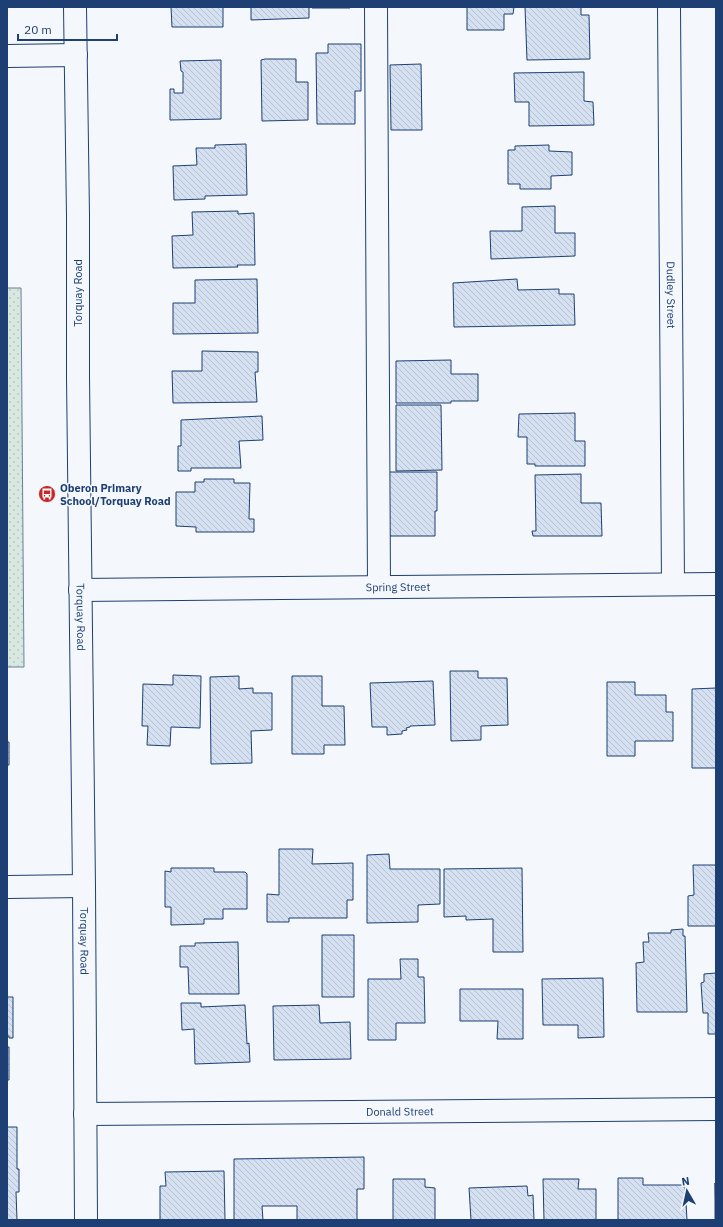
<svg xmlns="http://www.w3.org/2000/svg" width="723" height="1227" viewBox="0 0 723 1227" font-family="'IBM Plex Sans',sans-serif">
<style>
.green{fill:url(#green-dots);stroke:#687fa3}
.building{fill:url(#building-back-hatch);stroke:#1d3f73}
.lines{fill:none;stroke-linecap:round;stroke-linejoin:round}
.minor-casing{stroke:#1d3f73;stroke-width:24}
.minor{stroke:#f4f7fb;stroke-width:22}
.labels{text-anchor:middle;stroke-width:3;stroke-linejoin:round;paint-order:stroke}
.street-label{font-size:11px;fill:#1d3f73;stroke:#f4f7fb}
.poi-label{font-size:11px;font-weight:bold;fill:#1d3f73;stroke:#f4f7fb;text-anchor:start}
</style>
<defs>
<pattern id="green-dots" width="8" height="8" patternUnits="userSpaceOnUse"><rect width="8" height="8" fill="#d7e8df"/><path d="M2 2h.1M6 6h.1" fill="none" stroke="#b8c8c3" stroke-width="1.8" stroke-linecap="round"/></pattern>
<pattern id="building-back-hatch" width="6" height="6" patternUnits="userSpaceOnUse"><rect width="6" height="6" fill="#d5e0f0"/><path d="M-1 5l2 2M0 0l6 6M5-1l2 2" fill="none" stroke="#b6c1d1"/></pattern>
</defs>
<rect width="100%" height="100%" fill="#f4f7fb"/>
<path class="green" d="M 7,288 L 21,288 L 24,667 L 7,667 Z"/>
<path class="building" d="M 171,7 L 223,7 L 223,27 L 172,27 Z
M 251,7 L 309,7 L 309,18 L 251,20 Z
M 312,7 L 350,7 L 350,8 L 312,8 Z
M 467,7 L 514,7 L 513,14 L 504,14 L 504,30 L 467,30 Z
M 525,7 L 581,7 L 581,15 L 589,15 L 590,59 L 527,60 Z
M 328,44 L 361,44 L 361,91 L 355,91 L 355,124 L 317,124 L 316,53 L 328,53 Z
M 265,59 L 296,59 L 296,82 L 308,82 L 308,120 L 262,121 L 261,60 Z
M 221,60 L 221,119 L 170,120 L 170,89 L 174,89 L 174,93 L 183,93 L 183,72 L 181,71 L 180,61 Z
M 421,64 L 422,130 L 391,130 L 390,65 Z
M 584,72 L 584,101 L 593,102 L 594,125 L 529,126 L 529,102 L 515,102 L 514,73 Z
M 246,144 L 247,195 L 205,196 L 205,199 L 174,200 L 173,166 L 197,165 L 196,148 L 215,148 L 215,145 Z
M 549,145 L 549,151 L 572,152 L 572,175 L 551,176 L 551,189 L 520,189 L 520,184 L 508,184 L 508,150 L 515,150 L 515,146 Z
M 555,206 L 555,233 L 575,233 L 575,256 L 491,259 L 490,231 L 522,231 L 522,207 Z
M 238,211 L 238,214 L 254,213 L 255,265 L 237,265 L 238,267 L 173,268 L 172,236 L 193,235 L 192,212 Z
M 257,279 L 258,333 L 173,334 L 173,303 L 195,303 L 195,280 Z
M 517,279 L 518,290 L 559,289 L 559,294 L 574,294 L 575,325 L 454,327 L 453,283 Z
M 202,351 L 258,352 L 258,372 L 255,372 L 257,402 L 173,403 L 172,371 L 202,371 Z
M 451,360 L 451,374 L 478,374 L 478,401 L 451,401 L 451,403 L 396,403 L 396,361 Z
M 396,405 L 441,405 L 442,470 L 396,471 Z
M 575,413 L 575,441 L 585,441 L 585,466 L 535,466 L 535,464 L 527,464 L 527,437 L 518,437 L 519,414 Z
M 262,416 L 263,440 L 239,441 L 241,468 L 191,468 L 191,471 L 178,471 L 178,446 L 181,446 L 181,420 Z
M 386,472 L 437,472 L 437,511 L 435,511 L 435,536 L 386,536 Z
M 581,474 L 581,503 L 601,503 L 602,536 L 533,536 L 532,531 L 536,531 L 535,475 Z
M 204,479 L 234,479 L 234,483 L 250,483 L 249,519 L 254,519 L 254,532 L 196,532 L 196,527 L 176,526 L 176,492 L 195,492 L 195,482 L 204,482 Z
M 450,671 L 478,671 L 478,678 L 507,678 L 508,725 L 481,726 L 481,740 L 451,741 Z
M 173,675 L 201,676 L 200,728 L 171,727 L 170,746 L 147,745 L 148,726 L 142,726 L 143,684 L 173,685 Z
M 239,676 L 239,689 L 253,688 L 253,693 L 272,693 L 272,730 L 251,731 L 252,763 L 211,764 L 210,677 Z
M 292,676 L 322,676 L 322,706 L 344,706 L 345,745 L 324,745 L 324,754 L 292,754 Z
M 433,681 L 435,725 L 410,726 L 410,727 L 406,728 L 407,730 L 402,731 L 402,734 L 387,735 L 387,727 L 372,727 L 370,683 Z
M 607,682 L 635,682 L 635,695 L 666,695 L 666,712 L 673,712 L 673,741 L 635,741 L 635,756 L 607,756 Z
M 716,688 L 716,768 L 692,768 L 692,689 Z
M 7,742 L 9,742 L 9,765 L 7,765 Z
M 279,849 L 313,849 L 312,864 L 353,863 L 353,900 L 347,900 L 347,918 L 289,918 L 289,922 L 267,922 L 267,894 L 279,895 Z
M 389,854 L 390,869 L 440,869 L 440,904 L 418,905 L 418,922 L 367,923 L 367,855 Z
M 693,865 L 716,865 L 716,926 L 688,926 L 688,896 L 694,895 Z
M 171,868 L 214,868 L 214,872 L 245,872 L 247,874 L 247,909 L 223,909 L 223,919 L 204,919 L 204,924 L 171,925 L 171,907 L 165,907 L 165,871 L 171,872 Z
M 522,868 L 523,952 L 493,952 L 493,919 L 466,920 L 466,916 L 444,917 L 444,869 Z
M 683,929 L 683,936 L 685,936 L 687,1012 L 637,1012 L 636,963 L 644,962 L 643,942 L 649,942 L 648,933 L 671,933 L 671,930 Z
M 322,935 L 354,935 L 354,997 L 322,997 Z
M 238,942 L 239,994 L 189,994 L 188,967 L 180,967 L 180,946 L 195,946 L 195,943 Z
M 400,959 L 418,959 L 418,977 L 424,977 L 425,1023 L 396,1023 L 396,1040 L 368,1040 L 368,979 L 401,979 Z
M 716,973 L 716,1034 L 708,1034 L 708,1013 L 703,1013 L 701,983 L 704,982 L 704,974 Z
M 603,978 L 604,1037 L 578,1038 L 578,1025 L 543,1025 L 542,979 Z
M 460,989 L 523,989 L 523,1039 L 497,1039 L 498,1021 L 460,1021 Z
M 7,997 L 13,997 L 13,1038 L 9,1038 L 9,1036 L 7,1036 Z
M 181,1003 L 201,1003 L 201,1007 L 245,1005 L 247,1044 L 249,1043 L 250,1062 L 195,1064 L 194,1029 L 182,1030 Z
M 319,1005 L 320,1023 L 350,1022 L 351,1059 L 274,1060 L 273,1006 Z
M 7,1047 L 9,1047 L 9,1080 L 7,1080 Z
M 7,1127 L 17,1127 L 17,1169 L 19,1169 L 19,1192 L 16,1192 L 17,1220 L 7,1220 Z
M 364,1157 L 364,1189 L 357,1189 L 357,1220 L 297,1220 L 297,1206 L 262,1206 L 263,1220 L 234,1220 L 234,1159 Z
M 224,1171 L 225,1220 L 160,1220 L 160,1186 L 166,1186 L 165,1172 Z
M 618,1178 L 643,1178 L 643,1185 L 685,1185 L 687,1220 L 618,1220 Z
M 393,1179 L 425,1179 L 425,1187 L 435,1188 L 435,1220 L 393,1220 Z
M 543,1179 L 579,1179 L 578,1189 L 596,1189 L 596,1220 L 544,1220 Z
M 715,1183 L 716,1220 L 715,1220 Z
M 527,1186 L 528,1196 L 533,1195 L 534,1220 L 471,1220 L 469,1188 Z"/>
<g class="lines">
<g class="minor-casing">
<g id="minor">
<path id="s1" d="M 75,7 L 78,216 L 78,377 L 84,886 L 86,1220"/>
<path d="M 376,7 L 379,587"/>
<path id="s2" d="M 669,7 L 673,584"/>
<path d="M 7,56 L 76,55"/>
<path id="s3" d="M 80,590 L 716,584"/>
<path d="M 7,887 L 84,886"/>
<path id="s4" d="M 85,1114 L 716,1109"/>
</g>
</g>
<use href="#minor" class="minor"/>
</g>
<defs>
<g id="bus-disc" transform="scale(0.9)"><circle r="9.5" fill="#c62828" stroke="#f4f7fb"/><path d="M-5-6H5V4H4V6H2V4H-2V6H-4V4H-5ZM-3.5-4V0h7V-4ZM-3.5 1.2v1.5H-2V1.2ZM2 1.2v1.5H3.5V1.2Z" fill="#fff"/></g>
</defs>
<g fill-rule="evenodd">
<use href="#bus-disc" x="47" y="494"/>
</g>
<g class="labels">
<g class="street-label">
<text transform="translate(78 293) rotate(-90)" y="4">Torquay Road</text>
<text dy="4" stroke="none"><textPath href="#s2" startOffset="288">Dudley Street</textPath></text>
<text dy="4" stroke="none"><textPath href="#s3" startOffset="318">Spring Street</textPath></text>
<text dy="4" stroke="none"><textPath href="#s1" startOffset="610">Torquay Road</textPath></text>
<text dy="4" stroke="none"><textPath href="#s1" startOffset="934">Torquay Road</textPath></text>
<text dy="4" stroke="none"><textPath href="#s4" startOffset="315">Donald Street</textPath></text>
</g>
<g class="poi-label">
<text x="60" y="492">Oberon Primary<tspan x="60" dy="13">School/Torquay Road</tspan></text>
</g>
</g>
<rect width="723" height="1227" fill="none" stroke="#1d3f73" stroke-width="16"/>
<g transform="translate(687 1191) rotate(351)" stroke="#f4f7fb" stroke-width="3" paint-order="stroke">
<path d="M0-3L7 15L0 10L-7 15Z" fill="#1d3f73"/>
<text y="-6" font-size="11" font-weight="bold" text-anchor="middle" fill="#1d3f73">N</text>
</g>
<path d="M18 34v6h99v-6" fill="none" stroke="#1d3f73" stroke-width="2"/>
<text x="24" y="34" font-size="12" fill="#1d3f73" stroke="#f4f7fb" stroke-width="3" paint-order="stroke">20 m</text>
</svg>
